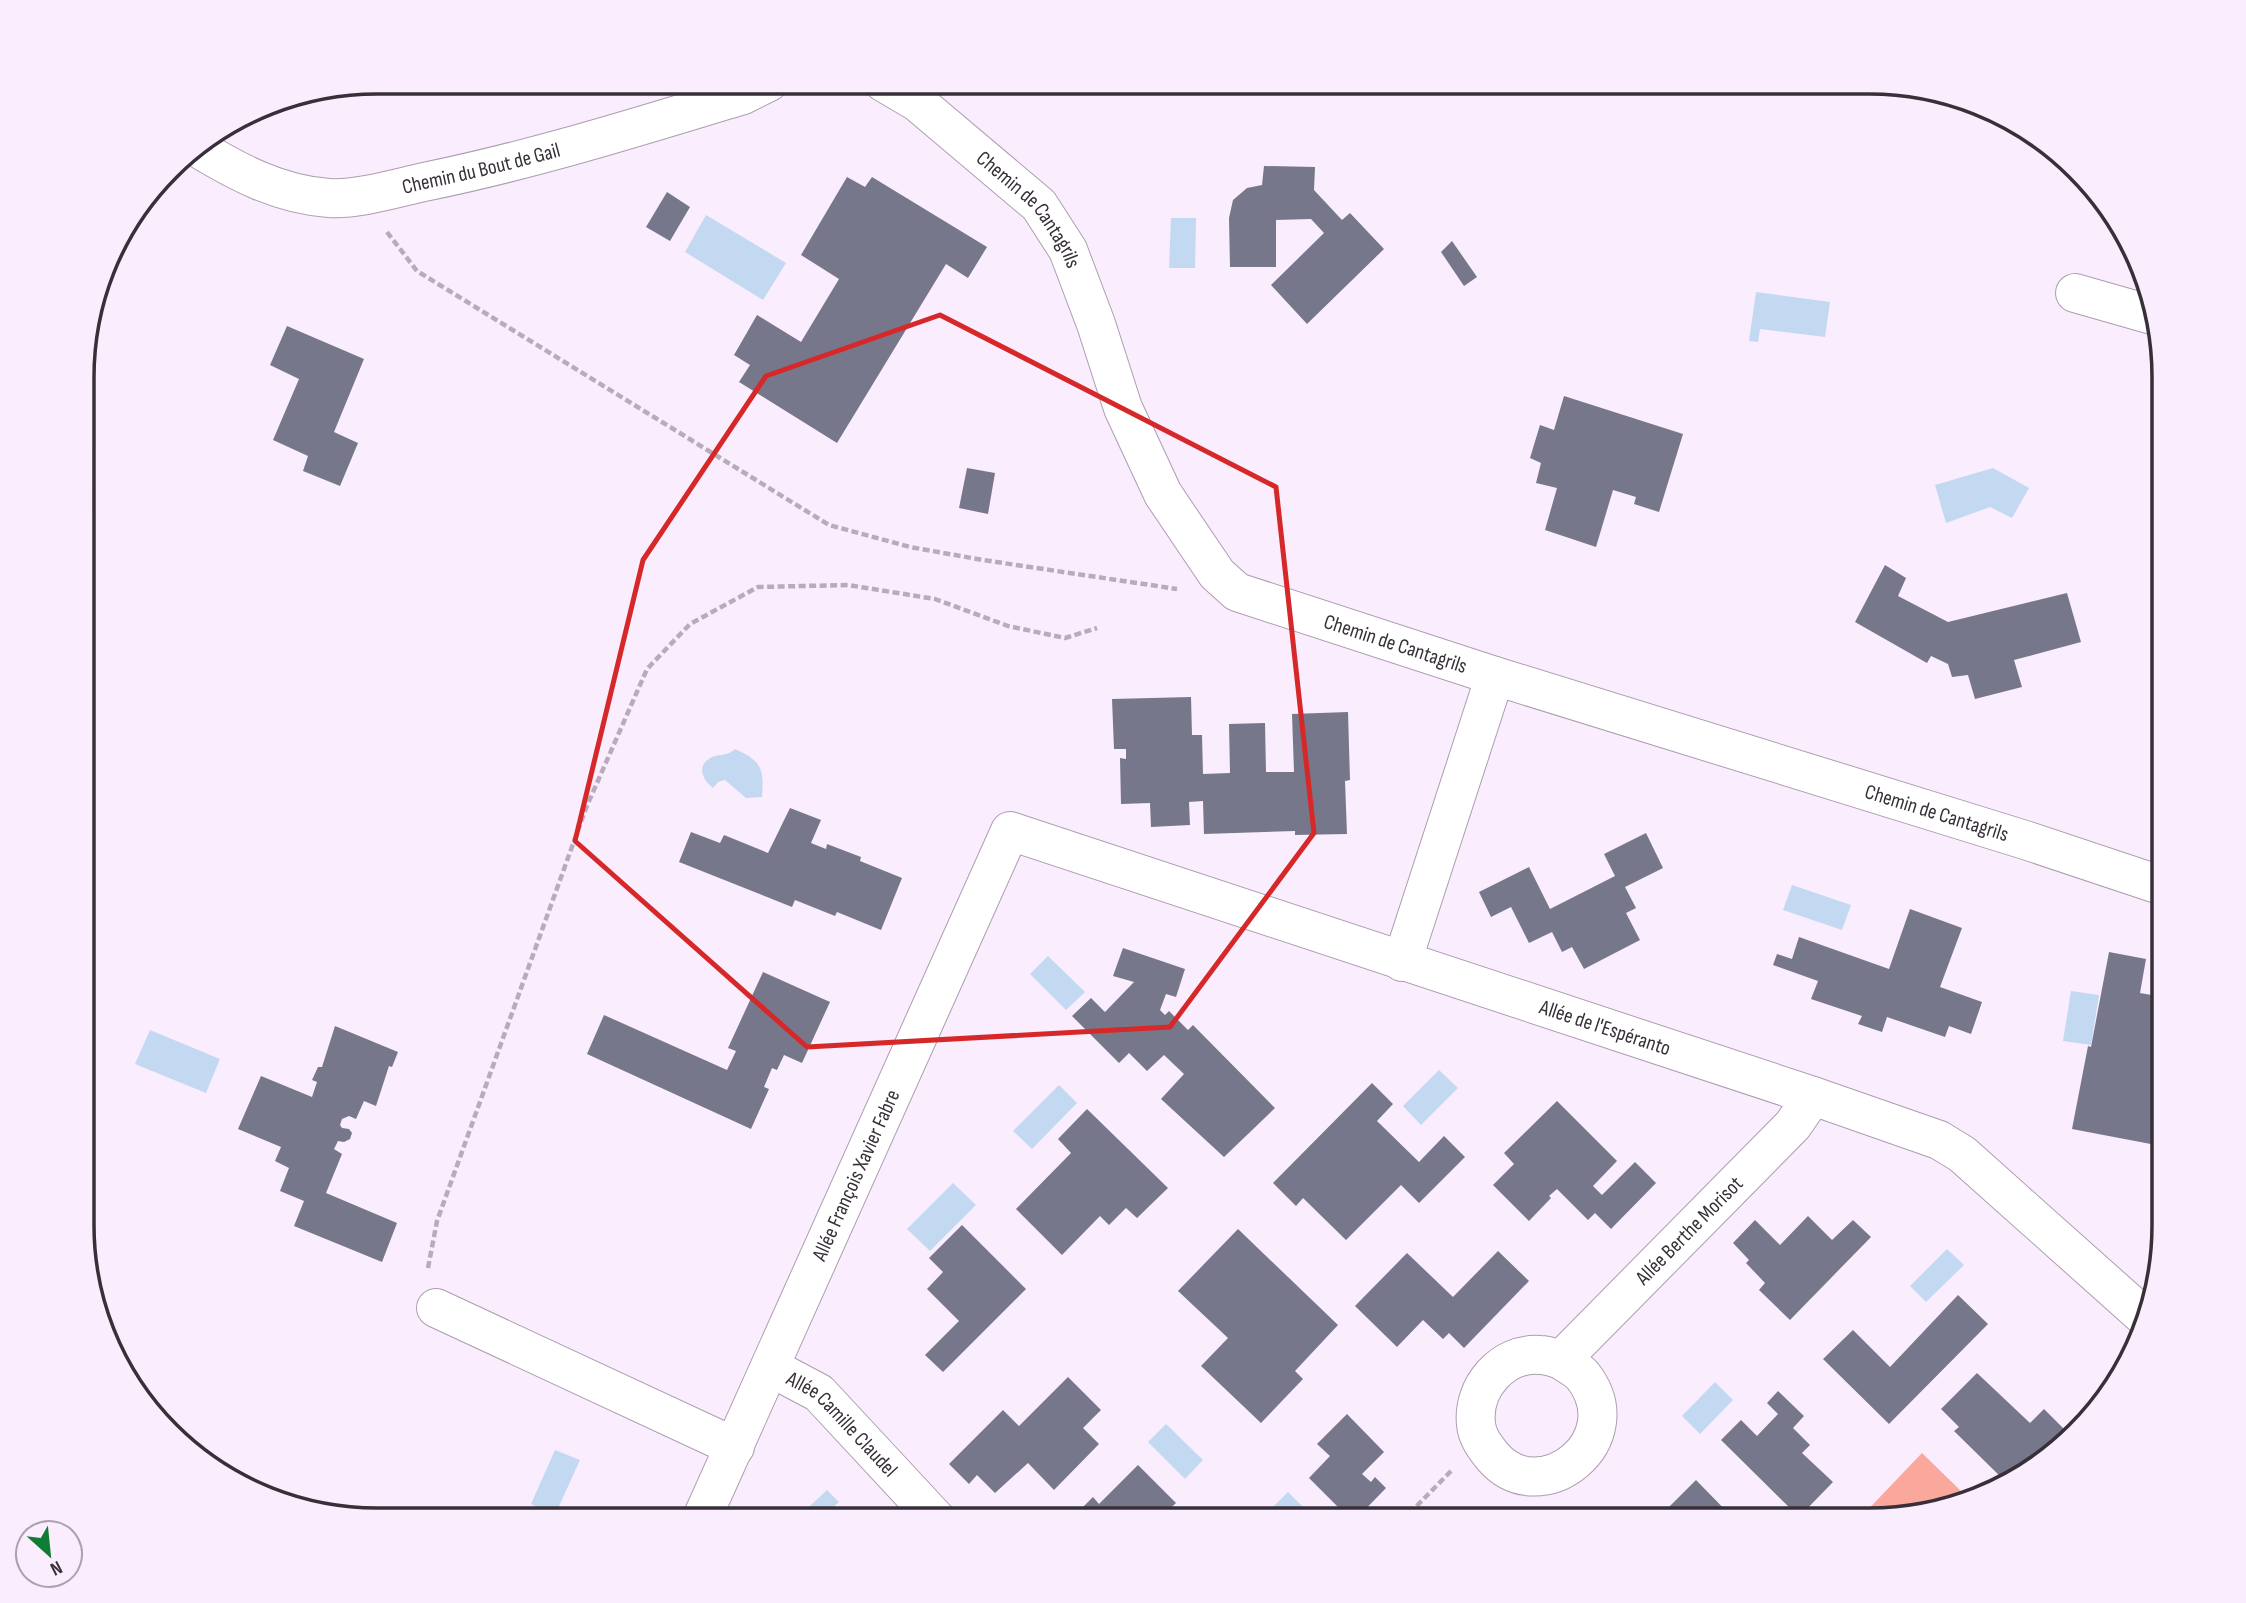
<svg xmlns="http://www.w3.org/2000/svg" width="2246" height="1603" viewBox="0 0 2246 1603" font-family="'Sofia Sans Condensed',sans-serif">
<style>
.green{fill:#faa89b}
.water{fill:#c3d9f2}
.building{fill:#77778c}
.lines{fill:none;stroke-linecap:round;stroke-linejoin:round}
.street-casing{stroke:#ad9db0;stroke-width:40}
.path{stroke:#b7acb9;stroke-width:4.5;stroke-dasharray:7 3.5;stroke-linecap:butt}
.street{stroke:#fff;stroke-width:38}
.marked{fill:none;stroke:#d62828;stroke-width:5;stroke-linejoin:round}
.labels{text-anchor:middle;stroke-width:7;stroke-linejoin:round;paint-order:stroke}
.street-label{font-size:21px;fill:#373038;stroke:#faedfd}
.rim{fill:none;stroke:#373038;stroke-width:3.5}
</style>
<rect width="100%" height="100%" fill="#faedfd"/>
<path class="green" d="M 1922,1453 L 1965,1495 L 1961,1499 L 1869,1521 L 1857,1521 Z"/>
<path class="water" d="M 706,215 L 786,263 L 763,300 L 685,252 Z
M 1171,218 L 1196,218 L 1195,268 L 1169,268 Z
M 1756,292 L 1830,302 L 1825,337 L 1760,329 L 1758,342 L 1749,341 Z
M 1993,468 L 2029,488 L 2012,518 L 1990,507 L 1946,523 L 1935,485 Z
M 735,749 C 762,761 764,769 762,797 L 746,798 L 725,780 L 718,782 L 713,788 C 704,781 696,767 709,759 C 716,753 725,758 735,749 Z
M 1792,885 L 1851,905 L 1842,930 L 1783,910 Z
M 1048,956 L 1085,992 L 1066,1010 L 1030,974 Z
M 2071,991 L 2099,995 L 2091,1045 L 2063,1041 Z
M 150,1030 L 220,1059 L 206,1093 L 135,1064 Z
M 1439,1070 L 1458,1088 L 1421,1125 L 1403,1106 Z
M 1059,1085 L 1077,1103 L 1032,1149 L 1013,1131 Z
M 953,1183 L 976,1205 L 930,1251 L 907,1229 Z
M 1947,1249 L 1964,1265 L 1926,1302 L 1910,1286 Z
M 1715,1382 L 1733,1400 L 1700,1434 L 1682,1416 Z
M 1166,1424 L 1203,1460 L 1185,1479 L 1148,1442 Z
M 555,1450 L 580,1460 L 555,1515 L 531,1504 Z
M 827,1490 L 839,1502 L 819,1520 L 795,1520 Z
M 1288,1492 L 1317,1521 L 1283,1521 L 1271,1509 Z"/>
<path class="building" d="M 1264,166 L 1315,167 L 1314,190 L 1342,220 L 1350,213 L 1384,249 L 1307,324 L 1271,285 L 1324,233 L 1311,219 L 1276,220 L 1276,267 L 1230,267 L 1229,218 L 1233,200 L 1247,188 L 1262,185 Z
M 847,177 L 865,187 L 872,177 L 987,247 L 968,278 L 946,264 L 837,443 L 739,382 L 750,365 L 734,355 L 757,315 L 801,342 L 839,279 L 801,255 Z
M 667,192 L 690,207 L 670,241 L 646,227 Z
M 1452,241 L 1477,277 L 1464,286 L 1441,252 Z
M 287,326 L 364,359 L 334,432 L 358,443 L 340,486 L 303,471 L 308,456 L 273,440 L 299,379 L 270,365 Z
M 1564,396 L 1683,434 L 1659,512 L 1634,504 L 1636,497 L 1613,490 L 1596,547 L 1545,530 L 1557,488 L 1536,483 L 1541,463 L 1530,458 L 1540,425 L 1554,430 Z
M 967,468 L 995,473 L 988,514 L 959,508 Z
M 1885,565 L 1906,578 L 1898,596 L 1948,622 L 2067,593 L 2081,642 L 2014,660 L 2022,687 L 1975,699 L 1968,675 L 1952,677 L 1948,664 L 1931,656 L 1927,663 L 1855,622 Z
M 1191,697 L 1192,735 L 1202,735 L 1203,774 L 1230,773 L 1229,724 L 1265,723 L 1266,772 L 1294,772 L 1292,714 L 1348,712 L 1350,780 L 1345,781 L 1347,834 L 1295,835 L 1295,831 L 1204,834 L 1203,801 L 1189,802 L 1190,825 L 1151,827 L 1150,803 L 1121,804 L 1120,758 L 1126,759 L 1126,749 L 1114,749 L 1112,699 Z
M 790,808 L 821,820 L 811,843 L 826,849 L 827,844 L 861,857 L 860,861 L 902,878 L 881,930 L 837,912 L 835,916 L 795,900 L 792,907 L 679,862 L 691,832 L 720,843 L 724,835 L 768,853 Z
M 1646,833 L 1663,868 L 1625,887 L 1636,908 L 1626,913 L 1640,940 L 1584,969 L 1572,947 L 1562,952 L 1552,932 L 1529,943 L 1511,907 L 1491,917 L 1479,892 L 1529,867 L 1550,909 L 1615,876 L 1604,854 Z
M 1910,909 L 1962,928 L 1940,987 L 1982,1002 L 1971,1034 L 1949,1026 L 1945,1037 L 1887,1017 L 1882,1032 L 1858,1024 L 1862,1016 L 1811,999 L 1818,981 L 1773,965 L 1777,954 L 1792,959 L 1799,937 L 1889,969 Z
M 1123,948 L 1185,969 L 1176,997 L 1166,994 L 1160,1010 L 1165,1015 L 1169,1011 L 1188,1030 L 1193,1025 L 1275,1108 L 1224,1157 L 1161,1099 L 1184,1074 L 1164,1055 L 1147,1071 L 1129,1053 L 1119,1063 L 1072,1016 L 1091,998 L 1105,1012 L 1134,982 L 1113,976 Z
M 2109,952 L 2146,959 L 2140,993 L 2163,997 L 2163,1124 L 2161,1124 L 2156,1145 L 2072,1129 L 2088,1046 L 2091,1047 Z
M 763,972 L 830,1002 L 802,1063 L 784,1055 L 777,1070 L 772,1068 L 764,1087 L 769,1089 L 751,1129 L 587,1054 L 604,1015 L 727,1070 L 736,1051 L 728,1048 Z
M 335,1026 L 398,1052 L 392,1067 L 389,1066 L 376,1106 L 364,1101 L 356,1119 L 349,1116 L 342,1119 L 340,1125 L 342,1128 L 349,1129 L 352,1133 L 350,1139 L 344,1142 L 338,1141 L 334,1149 L 342,1154 L 326,1193 L 397,1223 L 382,1262 L 294,1226 L 304,1201 L 280,1191 L 289,1168 L 275,1161 L 281,1147 L 238,1129 L 261,1076 L 312,1097 L 317,1082 L 312,1080 L 318,1067 L 322,1067 Z
M 1372,1083 L 1393,1104 L 1377,1121 L 1419,1162 L 1444,1136 L 1465,1157 L 1419,1203 L 1401,1185 L 1346,1240 L 1303,1198 L 1296,1206 L 1273,1183 Z
M 1557,1101 L 1617,1161 L 1593,1186 L 1602,1195 L 1635,1162 L 1656,1183 L 1611,1229 L 1595,1213 L 1588,1220 L 1557,1189 L 1549,1196 L 1551,1198 L 1529,1221 L 1493,1185 L 1514,1164 L 1504,1153 Z
M 1087,1109 L 1168,1188 L 1137,1218 L 1126,1208 L 1109,1225 L 1100,1216 L 1062,1255 L 1016,1209 L 1071,1153 L 1058,1139 Z
M 1808,1216 L 1832,1240 L 1853,1220 L 1871,1237 L 1790,1320 L 1759,1290 L 1765,1283 L 1746,1263 L 1749,1260 L 1733,1243 L 1755,1220 L 1780,1245 Z
M 962,1225 L 1026,1289 L 943,1372 L 925,1355 L 959,1321 L 927,1289 L 943,1272 L 929,1258 Z
M 1238,1229 L 1338,1325 L 1295,1371 L 1303,1379 L 1261,1423 L 1201,1366 L 1228,1338 L 1178,1291 Z
M 1498,1251 L 1529,1281 L 1464,1348 L 1449,1333 L 1443,1339 L 1423,1320 L 1397,1347 L 1355,1306 L 1407,1253 L 1453,1297 Z
M 1958,1295 L 1988,1324 L 1889,1424 L 1823,1359 L 1853,1330 L 1890,1367 Z
M 1977,1373 L 2030,1423 L 2044,1409 L 2067,1432 L 2008,1484 L 1954,1431 L 1959,1427 L 1941,1409 Z
M 1068,1377 L 1101,1410 L 1083,1428 L 1099,1444 L 1054,1490 L 1028,1463 L 995,1493 L 977,1475 L 969,1484 L 949,1464 L 1003,1410 L 1019,1426 Z
M 1778,1391 L 1804,1416 L 1793,1428 L 1810,1445 L 1802,1453 L 1833,1482 L 1799,1517 L 1721,1440 L 1741,1420 L 1757,1436 L 1778,1414 L 1767,1403 Z
M 1347,1414 L 1384,1452 L 1362,1474 L 1371,1482 L 1375,1477 L 1386,1488 L 1354,1521 L 1333,1521 L 1342,1511 L 1309,1478 L 1330,1456 L 1317,1444 Z
M 1138,1465 L 1176,1503 L 1158,1520 L 1070,1520 L 1093,1497 L 1099,1504 Z
M 1696,1480 L 1736,1521 L 1655,1521 Z
M 459,1514 L 473,1520 L 456,1520 Z
M 593,1514 L 608,1520 L 590,1520 Z"/>
<g class="lines">
<g class="street-casing">
<g id="street">
<path id="s1" d="M 883,82 L 917,102 L 1039,205 L 1068,250 L 1096,324 L 1123,408 L 1163,494 L 1217,574 L 1237,592 L 1495,676 L 2025,840 L 2163,886"/>
<path id="s2" d="M 196,147 C 237,172 280,195 329,198 C 356,200 397,188 424,182 C 532,160 638,127 743,95 L 769,82"/>
<path d="M 2075,293 L 2152,315"/>
<path d="M 1402,962 L 1495,676"/>
<path d="M 436,1308 L 735,1447"/>
<path id="s3" d="M 1561,1360 C 1568,1365 1577,1369 1583,1376 C 1633,1440 1541,1512 1493,1457 C 1485,1447 1477,1437 1476,1424 C 1472,1387 1503,1352 1540,1355 C 1547,1355 1555,1358 1561,1360 L 1793,1125 L 1813,1096"/>
<path id="s4" d="M 770,1367 L 819,1393 L 937,1520"/>
<path id="s5" d="M 701,1520 L 1010,831 L 1813,1096 L 1939,1140 L 1962,1154 L 2148,1320"/>
</g>
</g>
<path class="path" d="M 387,232 L 417,271 L 829,525 L 910,547 L 983,560 L 1177,589
M 428,1268 L 437,1221 L 586,808 L 647,669 L 690,624 L 758,587 L 848,585 L 935,599 L 1008,626 L 1065,638 L 1097,628
M 1402,1521 L 1451,1471"/>
<use href="#street" class="street"/>
</g>
<path class="marked" d="M 940,315 L 1276,487 L 1314,833 L 1170,1027 L 807,1047 L 575,841 L 643,560 L 766,376 Z"/>
<g class="labels">
<g class="street-label">
<text dy="7" stroke="none"><textPath href="#s2" startOffset="299">Chemin du Bout de Gail</textPath></text>
<text dy="7" stroke="none"><textPath href="#s1" startOffset="196">Chemin de Cantagrils</textPath></text>
<text dy="7" stroke="none"><textPath href="#s1" startOffset="805">Chemin de Cantagrils</textPath></text>
<text dy="7" stroke="none"><textPath href="#s1" startOffset="1372">Chemin de Cantagrils</textPath></text>
<text dy="7" stroke="none"><textPath href="#s5" startOffset="1382">Allée de l'Espéranto</textPath></text>
<text dy="7" stroke="none"><textPath href="#s5" startOffset="378">Allée François Xavier Fabre</textPath></text>
<text dy="7" stroke="none"><textPath href="#s3" startOffset="562">Allée Berthe Morisot</textPath></text>
<text dy="7" stroke="none"><textPath href="#s4" startOffset="93">Allée Camille Claudel</textPath></text>
</g>
</g>
<path d="M0 0H2246V1603H0ZM377 94H1869A283 283 0 0 1 2152 377V1225A283 283 0 0 1 1869 1508H377A283 283 0 0 1 94 1225V377A283 283 0 0 1 377 94Z" fill="#faedfd" fill-rule="evenodd"/>
<path class="rim" d="M377 94H1869A283 283 0 0 1 2152 377V1225A283 283 0 0 1 1869 1508H377A283 283 0 0 1 94 1225V377A283 283 0 0 1 377 94Z"/>
<g transform="translate(49 1554) rotate(153)"><circle r="33" fill="#faedfd" stroke="#aca1ae" stroke-width="2"/>
<path d="M0-5L12 26L0 18L-12 26Z" fill="#0f7e34"/>
<text y="-10" font-size="19" font-weight="bold" text-anchor="middle" fill="#373038">N</text>
</g>
</svg>
